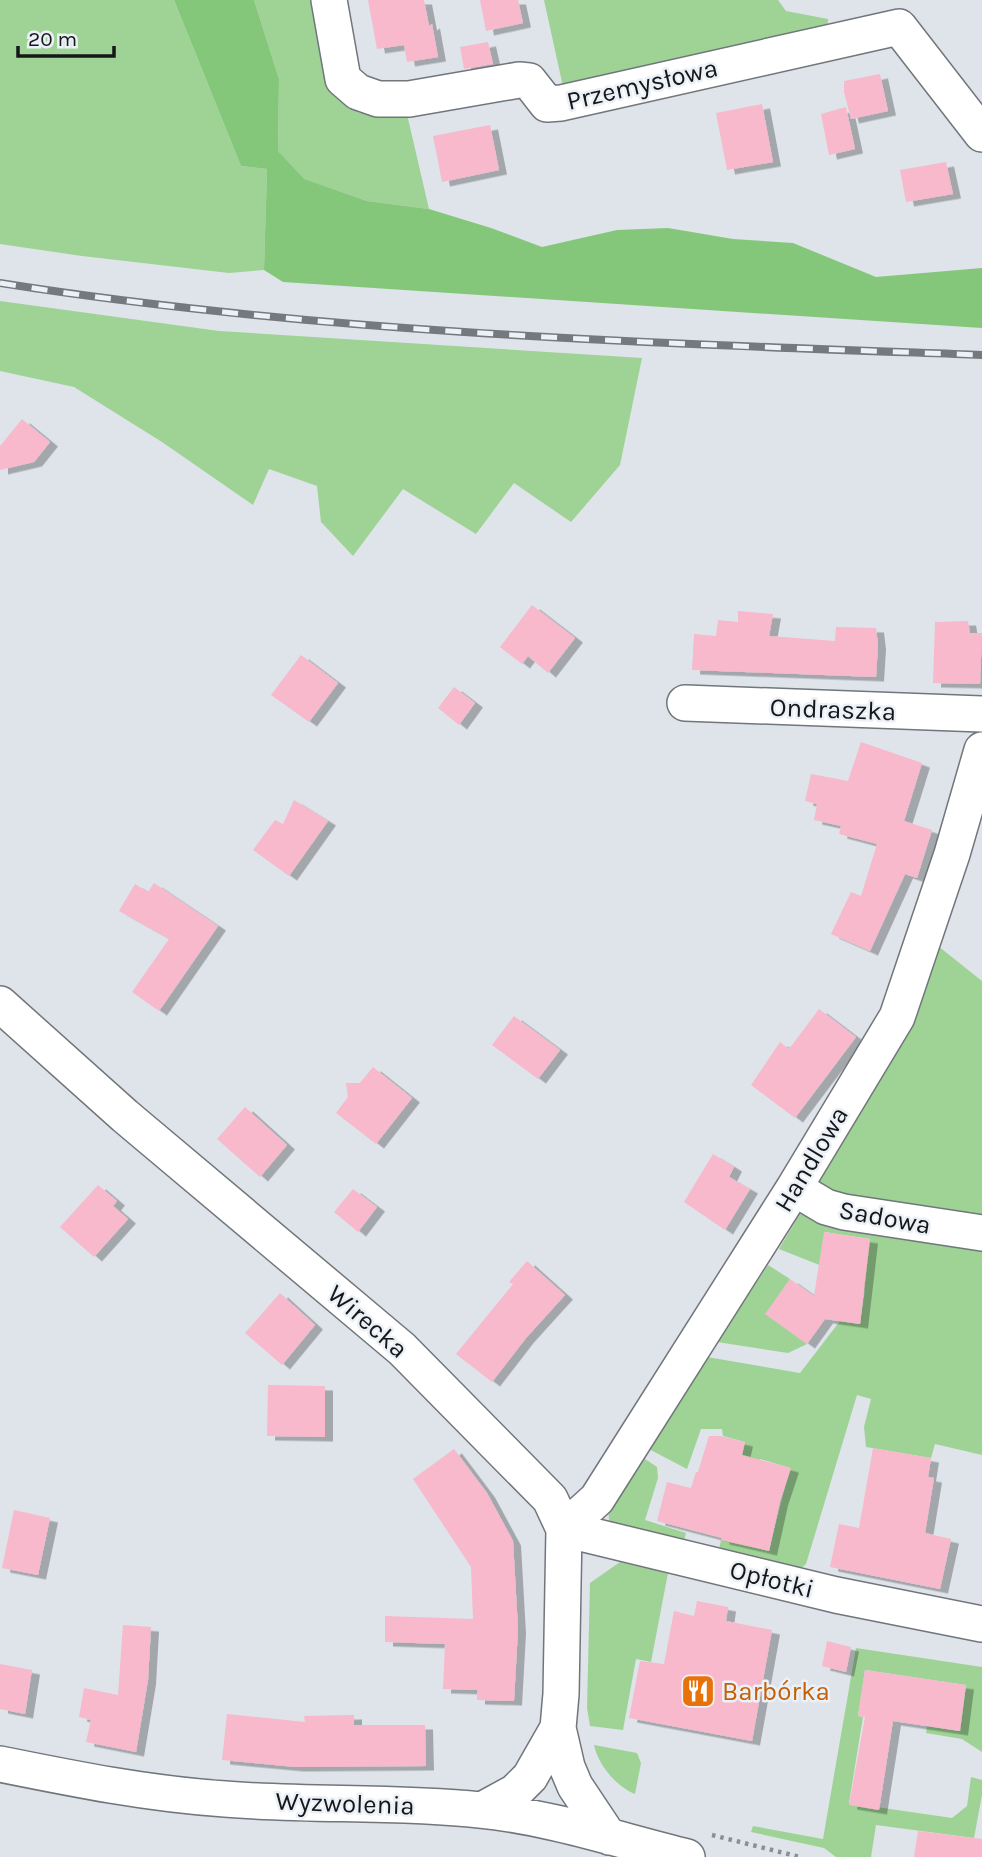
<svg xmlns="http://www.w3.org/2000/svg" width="982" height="1857" viewBox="0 0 982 1857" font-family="Karla,sans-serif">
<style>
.green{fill:#9ed395}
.forest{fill:#85c77a}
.building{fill:#f7b9cb;filter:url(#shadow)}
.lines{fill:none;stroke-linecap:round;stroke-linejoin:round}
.minor-casing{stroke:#71767b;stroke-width:38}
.path{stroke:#8a8f93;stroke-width:4.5;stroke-dasharray:3.5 5;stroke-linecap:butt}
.minor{stroke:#fff;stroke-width:35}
.rail-casing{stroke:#75797d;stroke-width:8}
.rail{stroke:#ebf1f7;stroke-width:5;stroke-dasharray:16;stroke-linecap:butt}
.labels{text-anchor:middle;stroke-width:5;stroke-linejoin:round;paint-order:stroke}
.street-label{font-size:26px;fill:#151719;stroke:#ebf1f7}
.food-label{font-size:26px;fill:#c56008;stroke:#ebf1f7;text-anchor:start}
</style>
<defs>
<filter id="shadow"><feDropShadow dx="8" dy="4.5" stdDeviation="0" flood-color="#0004"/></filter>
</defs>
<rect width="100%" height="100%" fill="#dee4ea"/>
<path class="green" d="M 0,0 L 174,0 L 241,166 L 267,169 L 264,270 L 229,273 L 82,256 L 0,244 Z
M 254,0 L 313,0 L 329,87 L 359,113 L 406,110 L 429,209 L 367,201 L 303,179 L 278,151 L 279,79 Z
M 544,0 L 778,0 L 786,11 L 828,19 L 827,36 L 565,96 Z
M 0,301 L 219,331 L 642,358 L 620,465 L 571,522 L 514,483 L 476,534 L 403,489 L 353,556 L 321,522 L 317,486 L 269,469 L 253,505 L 162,442 L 74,387 L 0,371 Z
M 933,942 L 982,981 L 982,1221 L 845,1201 L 818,1187 L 818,1166 Z
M 800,1214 L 982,1242 L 982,1455 L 935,1444 L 931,1458 L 866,1447 L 864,1427 L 871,1399 L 857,1395 L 806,1564 L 793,1575 L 718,1554 L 721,1540 L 769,1550 L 790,1468 L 760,1459 L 754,1477 L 738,1470 L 745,1442 L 723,1436 L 722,1429 L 701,1429 L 687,1469 L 645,1447 L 707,1357 L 800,1373 L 840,1321 L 860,1324 L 865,1290 L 836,1286 L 870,1239 L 825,1232 L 822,1247 L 827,1268 L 779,1249 Z
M 768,1265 L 790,1279 L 766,1314 L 807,1344 L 788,1353 L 717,1342 Z
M 639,1455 L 657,1467 L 658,1478 L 645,1520 L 686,1533 L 683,1545 L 615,1526 L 609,1520 L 608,1505 Z
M 620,1562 L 668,1573 L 651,1662 L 636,1659 L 623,1730 L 590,1726 L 587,1708 L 590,1583 Z
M 856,1648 L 982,1667 L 982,1752 L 962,1739 L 926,1733 L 927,1726 L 959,1731 L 966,1685 L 865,1670 L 858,1716 L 863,1717 L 849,1803 L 952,1818 L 967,1806 L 971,1777 L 982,1780 L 982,1795 L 974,1838 L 876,1825 L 871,1857 L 836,1857 L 824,1848 L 751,1832 L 753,1826 L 823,1839 Z
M 594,1745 L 637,1753 L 641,1763 L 635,1794 C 617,1787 598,1765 594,1745 Z"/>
<path class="forest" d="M 174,0 L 254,0 L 279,79 L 278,151 L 304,179 L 367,201 L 429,209 L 491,228 L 542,247 L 617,230 L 668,228 L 733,239 L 793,243 L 876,277 L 982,268 L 982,328 L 283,282 L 264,270 L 267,169 L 241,166 Z"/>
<path class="building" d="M 368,0 L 424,0 L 429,26 L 432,24 L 438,57 L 407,62 L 404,45 L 377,49 Z
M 480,0 L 518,0 L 523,23 L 486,31 Z
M 488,42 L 493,64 L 464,69 L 460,47 Z
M 880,74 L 888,111 L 851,119 L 844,92 L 844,81 Z
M 762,104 L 773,162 L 727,170 L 716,113 Z
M 846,107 L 855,149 L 829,155 L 821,114 Z
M 490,125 L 499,170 L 442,182 L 433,136 Z
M 946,162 L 953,194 L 906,202 L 900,170 Z
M 22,419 L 50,442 L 34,462 L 0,470 L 0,446 Z
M 532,605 L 575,638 L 548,673 L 528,656 L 522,664 L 500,647 Z
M 738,611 L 773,614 L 769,636 L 835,641 L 836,627 L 876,628 L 878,645 L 876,677 L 692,670 L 694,634 L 716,636 L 718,620 L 738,622 Z
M 968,621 L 970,633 L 982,633 L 980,684 L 933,683 L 935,622 Z
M 301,655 L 338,683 L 309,722 L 271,695 Z
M 454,687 L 475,703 L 459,725 L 438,708 Z
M 861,742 L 922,763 L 904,821 L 932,830 L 917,878 L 905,874 L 870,951 L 831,934 L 851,892 L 861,896 L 877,844 L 839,834 L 841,826 L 814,820 L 817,804 L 805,801 L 811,774 L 848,781 Z
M 294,800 L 328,821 L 289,876 L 253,850 L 275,820 L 283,824 Z
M 154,883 L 218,926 L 159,1011 L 132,992 L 169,939 L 119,911 L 135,884 L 148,892 Z
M 819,1009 L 856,1037 L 795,1118 L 751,1085 L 780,1042 L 789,1049 Z
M 514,1016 L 560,1050 L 538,1079 L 492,1045 Z
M 373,1067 L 412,1098 L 376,1144 L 336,1113 L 348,1097 L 346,1083 L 360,1083 Z
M 245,1107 L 287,1145 L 260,1177 L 217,1139 Z
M 713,1154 L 734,1167 L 729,1177 L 750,1189 L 725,1230 L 684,1202 Z
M 98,1185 L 117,1201 L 113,1206 L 128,1219 L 94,1257 L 60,1227 Z
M 353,1189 L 377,1207 L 358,1232 L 334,1212 Z
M 824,1232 L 870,1239 L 860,1324 L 825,1319 L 807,1344 L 765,1314 L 790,1279 L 814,1296 Z
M 527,1261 L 565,1295 L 526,1338 L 492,1382 L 456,1354 L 513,1284 L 509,1282 Z
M 280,1293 L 315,1325 L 282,1365 L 245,1333 Z
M 268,1385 L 325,1386 L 325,1437 L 267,1436 Z
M 709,1436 L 720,1436 L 745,1442 L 742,1455 L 791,1468 L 780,1501 L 769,1551 L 721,1540 L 722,1538 L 657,1521 L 667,1482 L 691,1488 L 696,1472 L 698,1472 Z
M 873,1448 L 931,1458 L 928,1477 L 934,1478 L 925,1533 L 951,1539 L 940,1589 L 830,1567 L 839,1524 L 859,1528 Z
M 454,1449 L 487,1493 L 513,1541 L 518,1629 L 514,1701 L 477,1700 L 477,1690 L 443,1689 L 445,1644 L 385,1642 L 385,1616 L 473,1619 L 471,1567 L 413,1479 Z
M 14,1510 L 50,1518 L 38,1575 L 2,1568 Z
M 697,1601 L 728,1607 L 726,1621 L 772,1630 L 752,1741 L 629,1718 L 640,1661 L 664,1664 L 674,1611 L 694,1616 Z
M 123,1625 L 151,1627 L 148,1680 L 136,1752 L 86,1742 L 91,1720 L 79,1717 L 84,1688 L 118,1695 Z
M 827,1641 L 851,1647 L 846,1672 L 822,1666 Z
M 0,1664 L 32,1670 L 25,1714 L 0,1709 Z
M 865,1670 L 966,1685 L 960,1731 L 893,1721 L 879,1810 L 849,1805 L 865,1717 L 858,1716 Z
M 227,1714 L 305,1722 L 304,1716 L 354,1715 L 354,1725 L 425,1725 L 426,1766 L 296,1767 L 222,1760 Z
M 918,1831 L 982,1839 L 982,1857 L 914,1857 Z"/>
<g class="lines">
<g class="minor-casing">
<path id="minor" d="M 329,0 L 343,79 L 358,92 L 378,99 L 409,99 L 519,80 L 529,81 L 547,104 L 561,103 L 899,27 L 982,134
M 685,703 L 982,714
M 0,1004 L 125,1116 L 402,1349 L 550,1499 L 564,1529 L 561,1694 L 558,1728 L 567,1767 L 575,1786 L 609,1837
M 794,1188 L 826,1207 L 844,1212 L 982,1233
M 564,1529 L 597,1499 L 794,1188 L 897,1017 L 952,854 L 982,750
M 564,1529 L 836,1595 L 982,1624
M 0,1764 C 74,1779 149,1794 225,1799 C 310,1806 395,1801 480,1810 C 550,1817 618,1840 687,1857
M 482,1810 L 515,1792 L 530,1777 L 558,1728"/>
</g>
<path class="path" d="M 712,1835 L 800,1857"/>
<use href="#minor" class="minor"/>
<g class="rail-casing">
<path id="rail" d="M 0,283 C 325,334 654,343 982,355"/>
</g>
<use href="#rail" class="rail"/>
</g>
<defs>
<g id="restaurant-square" transform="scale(1.75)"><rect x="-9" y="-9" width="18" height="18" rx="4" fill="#e8710a" stroke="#ebf1f7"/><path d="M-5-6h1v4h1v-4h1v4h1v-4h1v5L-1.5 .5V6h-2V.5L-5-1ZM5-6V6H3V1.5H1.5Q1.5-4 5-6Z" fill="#fff"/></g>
</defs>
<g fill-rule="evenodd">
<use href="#restaurant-square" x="698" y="1691"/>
</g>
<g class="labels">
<g class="street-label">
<text transform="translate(642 84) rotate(-13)" y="9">Przemysłowa</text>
<text transform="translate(833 709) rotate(2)" y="9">Ondraszka</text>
<text transform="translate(811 1159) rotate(-59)" y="9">Handlowa</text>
<text transform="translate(885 1217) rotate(10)" y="9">Sadowa</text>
<text transform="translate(368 1321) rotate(41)" y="9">Wirecka</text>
<text transform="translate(772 1579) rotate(14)" y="9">Opłotki</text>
<text transform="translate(345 1803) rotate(2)" y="9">Wyzwolenia</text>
</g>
<g class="food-label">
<text x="722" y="1700">Barbórka</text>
</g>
</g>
<path d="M18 46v10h96v-10" fill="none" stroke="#151719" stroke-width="3.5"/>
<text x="28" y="46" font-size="21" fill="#151719" stroke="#ebf1f7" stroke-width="5" paint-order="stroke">20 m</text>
</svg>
